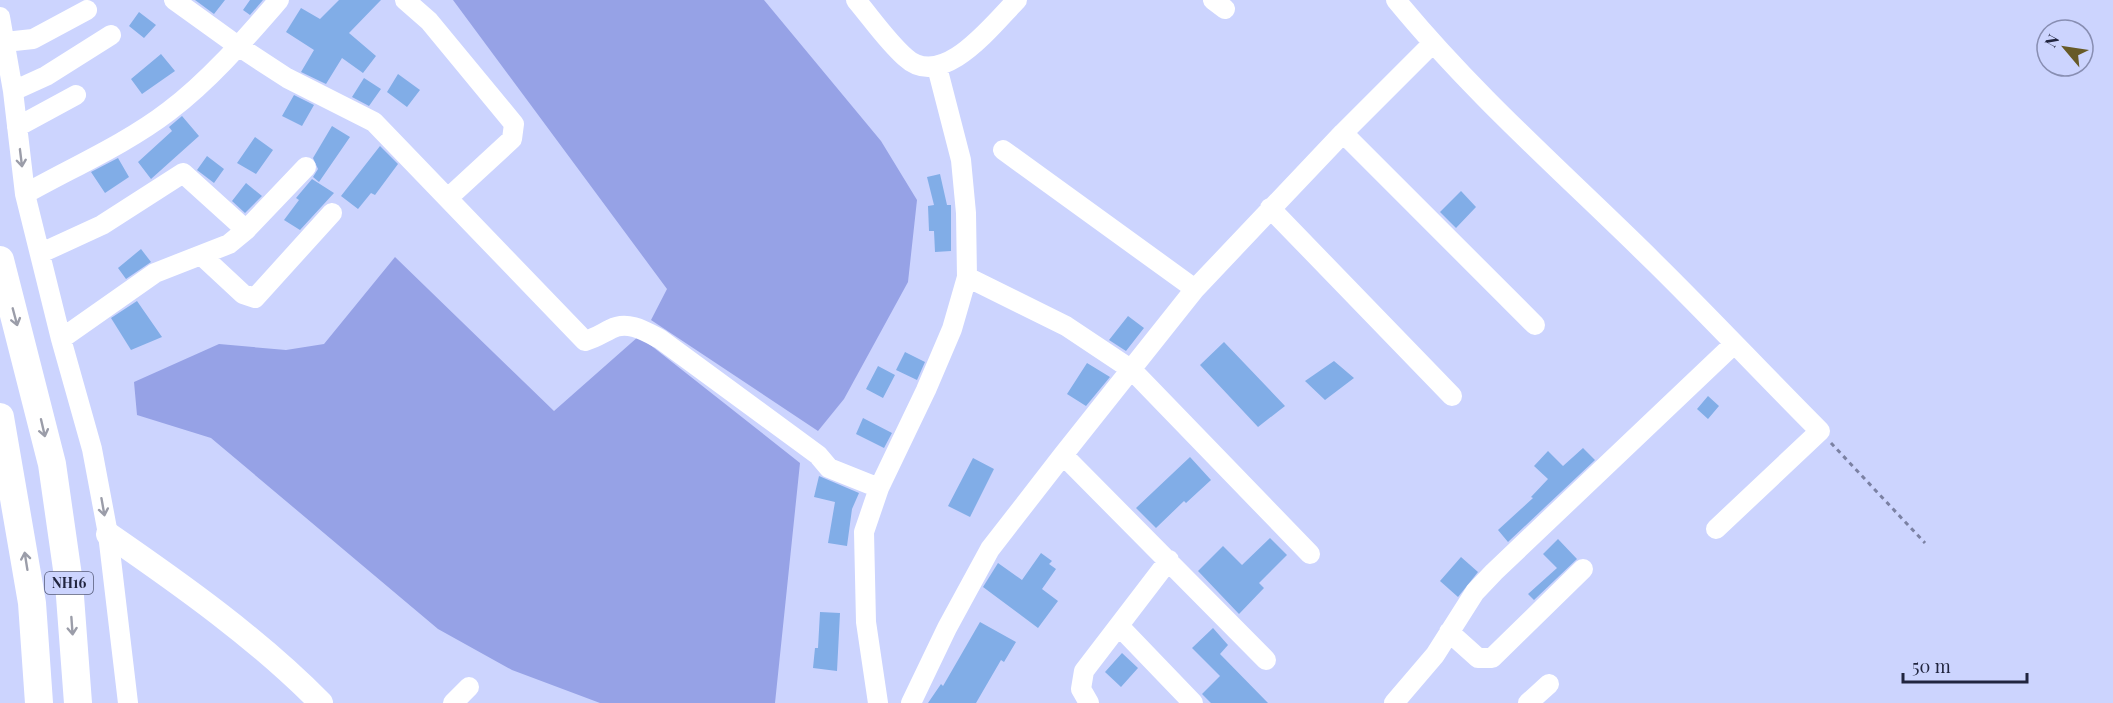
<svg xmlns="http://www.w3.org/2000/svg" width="2113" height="703" viewBox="0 0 2113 703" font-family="'Playfair Display',serif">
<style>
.water{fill:#96a2e6}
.building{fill:#81ade7}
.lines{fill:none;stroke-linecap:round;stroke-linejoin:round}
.path{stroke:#7b81a3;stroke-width:3;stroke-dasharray:4.5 4.5;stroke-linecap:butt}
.minor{stroke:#fff;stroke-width:20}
.major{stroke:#fff;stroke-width:24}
.highway{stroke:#fff;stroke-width:28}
.oneway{stroke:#9b9da9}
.labels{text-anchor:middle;stroke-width:4.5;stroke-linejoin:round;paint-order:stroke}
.shield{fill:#ccd4fe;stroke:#545a78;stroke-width:1.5}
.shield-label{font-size:14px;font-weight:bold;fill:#21253f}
</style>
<rect width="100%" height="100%" fill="#ccd4fe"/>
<path class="water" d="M 453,0 L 764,0 L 881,141 L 917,200 L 908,282 L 844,399 L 818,431 L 651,320 L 667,289 Z
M 395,257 L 554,411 L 639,336 L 800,463 L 775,703 L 600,703 L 512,670 L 438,629 L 211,438 L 137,415 L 134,382 L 219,344 L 286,350 L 324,344 Z"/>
<path class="building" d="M 195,0 L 225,0 L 214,14 Z
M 250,0 L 263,0 L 250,15 L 243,10 Z
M 339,0 L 381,0 L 349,33 L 376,56 L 363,73 L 342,58 L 326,84 L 301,72 L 314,50 L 286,32 L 301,8 L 320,19 Z
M 139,12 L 156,25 L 144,38 L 129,26 Z
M 161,54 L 175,71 L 142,94 L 131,79 Z
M 398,74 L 420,90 L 407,107 L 387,92 Z
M 364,78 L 381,89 L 369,106 L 352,97 Z
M 294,95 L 314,105 L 302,126 L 282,116 Z
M 182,116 L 199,136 L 151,179 L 138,162 L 172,131 L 169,127 Z
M 332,126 L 350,137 L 319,182 L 313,177 L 318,169 L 313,158 Z
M 255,137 L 273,150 L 256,174 L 237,163 Z
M 380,146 L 398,164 L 375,195 L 371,193 L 358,209 L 341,196 Z
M 207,156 L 224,169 L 214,183 L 197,170 Z
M 118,158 L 129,177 L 105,193 L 91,172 Z
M 940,174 L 947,205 L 951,205 L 951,251 L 935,252 L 934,231 L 929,231 L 928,206 L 934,205 L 927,177 Z
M 312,179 L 334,193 L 300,230 L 284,220 L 299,200 L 296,198 Z
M 246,183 L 262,196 L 245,213 L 232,201 Z
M 1461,191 L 1476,207 L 1456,228 L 1440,212 Z
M 141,249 L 151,262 L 126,279 L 118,268 Z
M 137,301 L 162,337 L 131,350 L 111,318 Z
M 1128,316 L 1144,328 L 1126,351 L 1109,340 Z
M 1224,342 L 1285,406 L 1258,427 L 1200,365 Z
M 905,352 L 925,362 L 917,380 L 896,370 Z
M 1334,361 L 1354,378 L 1325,400 L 1305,381 Z
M 1087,363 L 1110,377 L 1086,406 L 1067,394 Z
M 878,366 L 895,375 L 883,398 L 866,389 Z
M 1708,396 L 1719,406 L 1708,419 L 1697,409 Z
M 863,418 L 892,433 L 884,448 L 856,434 Z
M 1583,448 L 1595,460 L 1508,542 L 1498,530 L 1533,498 L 1531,497 L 1548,479 L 1534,466 L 1548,451 L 1563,466 Z
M 1190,457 L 1211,480 L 1186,503 L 1184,501 L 1156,528 L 1136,508 Z
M 973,458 L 994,469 L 970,517 L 948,506 Z
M 819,476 L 859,493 L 852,509 L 847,546 L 828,543 L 835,502 L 814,497 Z
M 1270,538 L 1287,555 L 1259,583 L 1264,588 L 1239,614 L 1198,571 L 1223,546 L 1242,565 Z
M 1558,539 L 1577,559 L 1534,600 L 1528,594 L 1557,568 L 1543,554 Z
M 1041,553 L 1052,561 L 1049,564 L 1056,569 L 1042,589 L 1058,601 L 1038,628 L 983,587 L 998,563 L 1022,580 Z
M 1461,557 L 1478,572 L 1458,597 L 1440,581 Z
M 820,612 L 840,613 L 837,671 L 813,668 L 815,648 L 818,648 Z
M 980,622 L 1016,642 L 1004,662 L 1001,660 L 976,703 L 928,703 L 941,684 L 943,686 Z
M 1213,628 L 1228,645 L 1220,654 L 1268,703 L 1211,703 L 1202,694 L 1220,676 L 1192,648 Z
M 1122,653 L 1138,668 L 1121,687 L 1105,672 Z"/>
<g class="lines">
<path class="path" d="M 1831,443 L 1925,543"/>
<path class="minor" d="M 174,0 L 238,46 L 287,78 L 374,122 L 585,341 C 596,338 601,334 611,329 C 627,320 645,331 660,339 L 818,455 L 829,468 L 879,488
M 405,0 L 429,21 L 514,124 L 512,139 L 448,198
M 856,0 C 872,19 887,41 905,57 C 942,92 993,24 1017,0
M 1213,0 L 1225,9
M 1396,0 C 1474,95 1567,176 1654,262 C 1710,317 1764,375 1820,431 L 1716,529
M 0,17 L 13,91 L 25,194 L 61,339 L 92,449 L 108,534 L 128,703
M 5,42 L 33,39 L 87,10
M 13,91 L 46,76 L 111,35
M 17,127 L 76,95
M 1343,133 L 1535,325
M 1003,150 L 1195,289
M 25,194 C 73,167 126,144 169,111 C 210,80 245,39 279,0
M 1270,208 L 1452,396
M 41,253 L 102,225 L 183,173 L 246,230
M 201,255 L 243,294 L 255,298 L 332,213
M 967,277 L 1066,326 L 1132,370 L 1310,554
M 61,339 L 155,273 L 229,244 L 246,230 L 306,167
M 1063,455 L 1266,660
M 1119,626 L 1193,703
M 1449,632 L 1478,658 L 1492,658 L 1583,569
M 453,703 L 469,687
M 878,703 L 866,622 L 864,532 L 879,488 L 926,390 L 952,329 L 967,277 L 966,213 L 961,160 L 937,67
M 911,703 L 947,628 L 990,549 L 1063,455 L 1195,289 L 1343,133 L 1432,44
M 1089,703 L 1081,689 L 1084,671 L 1169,560
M 1394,703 L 1435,655 L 1475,592 L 1494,572 L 1734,344
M 1528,703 L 1549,684"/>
<path class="major" d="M 108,534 C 182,585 258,639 321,703"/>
<path class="highway" d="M 0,260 L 52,464 L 69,583 L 78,703
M 0,417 L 32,603 L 39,703"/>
</g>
<defs><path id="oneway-shaft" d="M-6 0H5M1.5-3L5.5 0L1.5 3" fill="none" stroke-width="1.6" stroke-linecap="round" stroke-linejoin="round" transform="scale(1.5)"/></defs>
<g class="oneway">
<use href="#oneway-shaft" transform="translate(21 158) rotate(83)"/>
<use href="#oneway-shaft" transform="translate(15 317) rotate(75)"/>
<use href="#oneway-shaft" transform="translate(43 428) rotate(77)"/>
<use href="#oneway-shaft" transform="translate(103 507) rotate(80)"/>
<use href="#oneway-shaft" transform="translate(26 561) rotate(-99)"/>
<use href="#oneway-shaft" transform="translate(72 626) rotate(86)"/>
</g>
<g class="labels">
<rect class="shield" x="45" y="572" width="48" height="22" rx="4.5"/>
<g class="shield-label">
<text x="69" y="588">NH16</text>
</g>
</g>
<g transform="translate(2065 48) rotate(299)"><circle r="28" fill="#ccd4fe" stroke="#888eb2" stroke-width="1.5"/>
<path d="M0-4.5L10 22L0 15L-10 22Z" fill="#675a27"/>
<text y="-9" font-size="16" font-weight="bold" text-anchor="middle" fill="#21253f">N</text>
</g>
<path d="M1903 673v9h124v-9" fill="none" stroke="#21253f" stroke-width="3"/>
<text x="1912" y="673" font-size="18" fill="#21253f" stroke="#ccd4fe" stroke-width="4.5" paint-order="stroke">50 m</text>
</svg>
